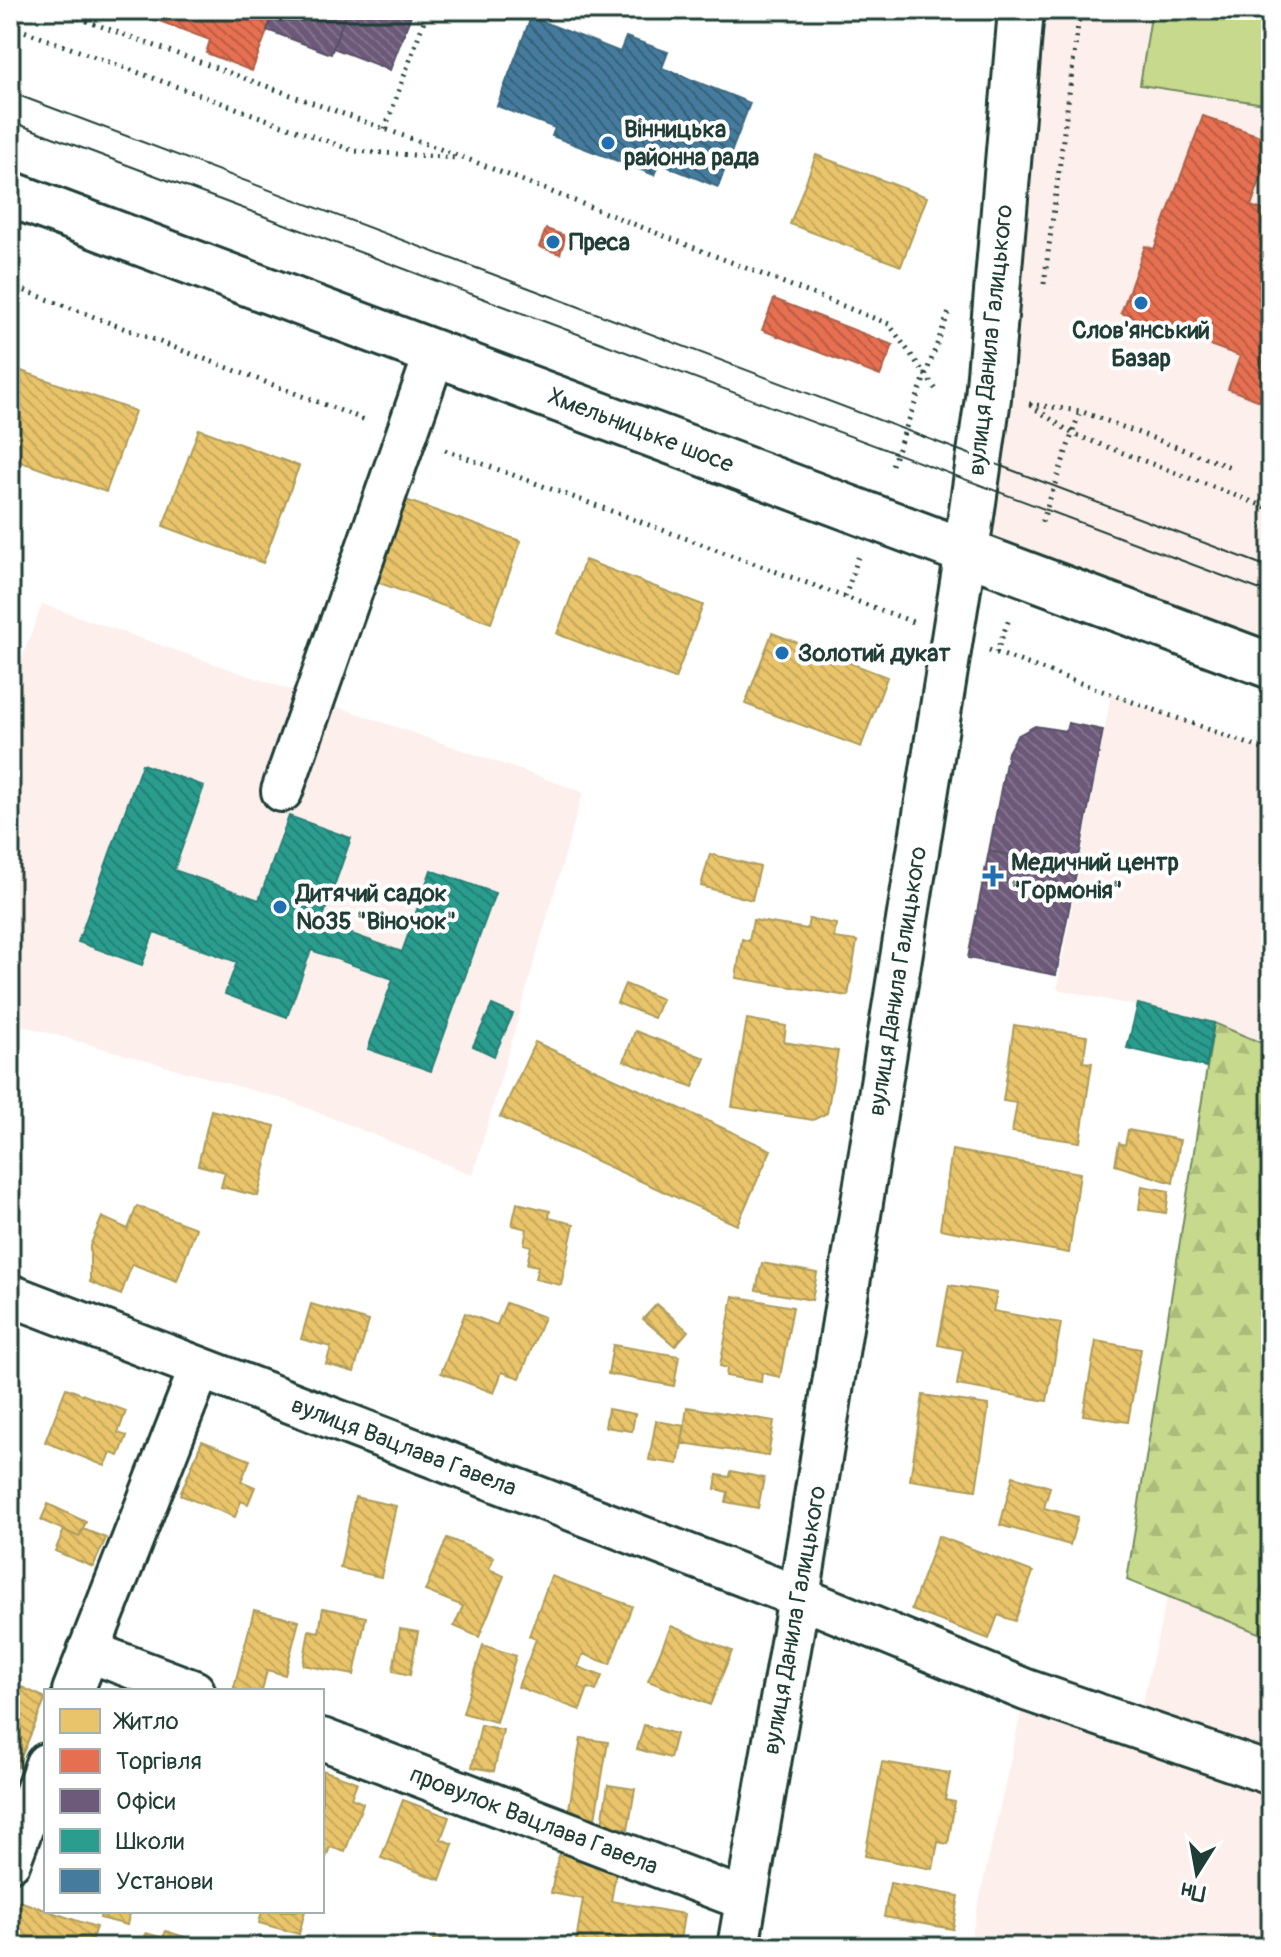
<svg xmlns="http://www.w3.org/2000/svg" width="1281" height="1957" viewBox="0 0 1281 1957" font-family="Pangolin,sans-serif">
<style>
.built{fill:#fdefec}
.forest{fill:url(#forest-firs);stroke:#738b60;stroke-width:2}
.pitch{fill:#c7d98d;stroke:#738b60;stroke-width:2}
.homes{fill:url(#homes-back-hatch);stroke:#ac9c5a;stroke-width:2}
.shops{fill:url(#shops-back-hatch);stroke:#ab6048;stroke-width:2}
.offices{fill:url(#offices-back-hatch);stroke:#565165;stroke-width:2}
.schools{fill:url(#schools-back-hatch);stroke:#278074;stroke-width:2}
.public{fill:url(#public-back-hatch);stroke:#3a687e;stroke-width:2}
.lines{fill:none;stroke-linecap:round;stroke-linejoin:round}
.minor-casing{stroke:#1f3d34;stroke-width:46}
.major-casing{stroke:#1f3d34;stroke-width:50}
.path{stroke:#1f3d34;stroke-width:5;stroke-dasharray:2 6;stroke-linecap:butt}
.minor{stroke:#fff;stroke-width:40}
.major{stroke:#fff;stroke-width:44}
.tram{stroke:#1f3d34;stroke-width:2}
.poi-dot{fill:#1f6fb2;stroke:#fff;stroke-width:3}
.labels{text-anchor:middle;stroke-width:8;stroke-linejoin:round;paint-order:stroke}
.poi-label{font-size:24px;font-weight:bold;fill:#1f3d34;stroke:#fff;text-anchor:start}
.street-label{font-size:24px;fill:#1f3d34;stroke:#fff}
</style>
<defs>
<pattern id="forest-firs" width="22" height="20" patternUnits="userSpaceOnUse" patternTransform="scale(2)"><rect width="22" height="20" fill="#c7d98d"/><path d="M5 1l3.5 6h-7zM16 11l3.5 6h-7z" fill="#aabb7a"/></pattern>
<pattern id="homes-back-hatch" width="6" height="6" patternUnits="userSpaceOnUse" patternTransform="scale(2)"><rect width="6" height="6" fill="#e9c46a"/><path d="M-1 5l2 2M0 0l6 6M5-1l2 2" fill="none" stroke="#c7a95c"/></pattern>
<pattern id="shops-back-hatch" width="6" height="6" patternUnits="userSpaceOnUse" patternTransform="scale(2)"><rect width="6" height="6" fill="#e76f51"/><path d="M-1 5l2 2M0 0l6 6M5-1l2 2" fill="none" stroke="#bb5c44"/></pattern>
<pattern id="offices-back-hatch" width="6" height="6" patternUnits="userSpaceOnUse" patternTransform="scale(2)"><rect width="6" height="6" fill="#6d597a"/><path d="M-1 5l2 2M0 0l6 6M5-1l2 2" fill="none" stroke="#81748c"/></pattern>
<pattern id="schools-back-hatch" width="6" height="6" patternUnits="userSpaceOnUse" patternTransform="scale(2)"><rect width="6" height="6" fill="#2a9d8f"/><path d="M-1 5l2 2M0 0l6 6M5-1l2 2" fill="none" stroke="#238176"/></pattern>
<pattern id="public-back-hatch" width="6" height="6" patternUnits="userSpaceOnUse" patternTransform="scale(2)"><rect width="6" height="6" fill="#457b9d"/><path d="M-1 5l2 2M0 0l6 6M5-1l2 2" fill="none" stroke="#36617a"/></pattern>
</defs>
<rect width="100%" height="100%" fill="#fff"/>
<filter id="ink" filterUnits="userSpaceOnUse"><feTurbulence type="fractalNoise" baseFrequency=".0125" numOctaves="2"/><feDisplacementMap in="SourceGraphic" scale="16" xChannelSelector="R" yChannelSelector="G"/><feConvolveMatrix kernelMatrix="1 2 1 2 8 2 1 2 1" color-interpolation-filters="sRGB"/></filter>
<g filter="url(#ink)">
<path class="built" d="M 1022,10 L 1271,10 L 1271,643 L 971,530 Z
M 42,604 L 583,792 L 473,1175 L 290,1101 L 10,1022 L 10,691 Z
M 1111,695 L 1271,752 L 1271,1947 L 969,1947 L 1026,1690 L 1137,1727 L 1167,1597 L 1127,1580 L 1214,1023 L 1057,989 Z"/>
<path class="forest" d="M 1214,1023 L 1271,1047 L 1271,1638 L 1127,1580 Z"/>
<path class="pitch" d="M 1152,10 L 1260,10 L 1271,12 L 1271,105 L 1140,85 Z"/>
<path class="homes" d="M 816,155 L 927,197 L 901,266 L 790,224 Z
M 10,367 L 135,411 L 106,492 L 10,458 Z
M 199,429 L 299,466 L 263,563 L 163,526 Z
M 400,498 L 521,541 L 491,623 L 371,580 Z
M 585,560 L 703,605 L 675,679 L 557,634 Z
M 772,633 L 887,677 L 861,747 L 745,704 Z
M 710,854 L 760,867 L 752,900 L 701,886 Z
M 809,919 L 836,924 L 834,938 L 857,941 L 848,996 L 736,978 L 742,939 L 749,941 L 753,920 L 807,929 Z
M 625,984 L 662,999 L 654,1018 L 617,1003 Z
M 747,1019 L 786,1026 L 784,1042 L 838,1051 L 827,1113 L 813,1120 L 732,1107 Z
M 1014,1025 L 1087,1036 L 1083,1062 L 1092,1063 L 1080,1142 L 1012,1132 L 1017,1103 L 1003,1101 Z
M 635,1031 L 705,1058 L 693,1087 L 624,1061 Z
M 535,1042 L 771,1150 L 737,1225 L 500,1117 Z
M 211,1110 L 275,1126 L 258,1196 L 221,1187 L 225,1172 L 198,1165 Z
M 1128,1130 L 1180,1140 L 1173,1183 L 1115,1165 L 1119,1143 L 1125,1145 Z
M 952,1150 L 1080,1173 L 1069,1253 L 940,1229 Z
M 1142,1186 L 1169,1191 L 1166,1213 L 1139,1209 Z
M 517,1203 L 550,1211 L 549,1218 L 574,1224 L 561,1285 L 535,1279 L 538,1266 L 527,1264 L 531,1246 L 524,1244 L 527,1229 L 512,1225 Z
M 137,1206 L 196,1228 L 177,1281 L 132,1264 L 121,1295 L 90,1282 L 90,1246 L 102,1217 L 128,1229 Z
M 762,1263 L 817,1273 L 812,1300 L 756,1290 Z
M 949,1285 L 997,1293 L 993,1311 L 1061,1323 L 1047,1401 L 957,1385 L 963,1350 L 938,1345 Z
M 733,1296 L 793,1307 L 780,1377 L 762,1373 L 761,1382 L 726,1376 L 727,1368 L 720,1366 Z
M 506,1303 L 544,1317 L 520,1378 L 502,1372 L 494,1393 L 441,1373 L 465,1313 L 497,1325 Z
M 311,1304 L 369,1321 L 354,1372 L 326,1364 L 331,1347 L 301,1339 Z
M 657,1304 L 688,1331 L 675,1346 L 643,1319 Z
M 1096,1341 L 1141,1349 L 1128,1422 L 1083,1415 Z
M 613,1345 L 679,1356 L 674,1386 L 608,1374 Z
M 10,1383 L 20,1387 L 10,1412 Z
M 66,1388 L 126,1411 L 118,1433 L 127,1436 L 119,1456 L 111,1453 L 105,1466 L 45,1442 Z
M 923,1395 L 989,1405 L 976,1490 L 910,1480 Z
M 687,1407 L 774,1421 L 768,1456 L 682,1443 Z
M 608,1409 L 635,1414 L 632,1431 L 605,1427 Z
M 656,1421 L 685,1426 L 678,1464 L 649,1460 Z
M 202,1441 L 250,1460 L 241,1481 L 255,1487 L 248,1504 L 241,1501 L 235,1517 L 180,1495 Z
M 731,1471 L 764,1478 L 758,1508 L 726,1502 L 728,1492 L 715,1489 L 717,1475 L 730,1477 Z
M 1013,1476 L 1050,1487 L 1044,1508 L 1078,1517 L 1070,1545 L 1000,1525 Z
M 355,1497 L 396,1506 L 381,1577 L 340,1568 Z
M 48,1504 L 86,1522 L 79,1537 L 41,1520 Z
M 83,1529 L 106,1538 L 93,1567 L 55,1551 L 64,1530 L 79,1537 Z
M 938,1536 L 1033,1572 L 1015,1621 L 998,1615 L 989,1639 L 911,1610 Z
M 447,1538 L 494,1557 L 489,1569 L 504,1576 L 479,1637 L 454,1626 L 463,1606 L 425,1591 Z
M 551,1576 L 632,1606 L 610,1664 L 583,1654 L 578,1667 L 602,1676 L 596,1691 L 588,1688 L 580,1710 L 518,1687 L 536,1639 L 529,1636 Z
M 323,1608 L 366,1617 L 354,1675 L 303,1665 L 309,1630 L 319,1632 Z
M 254,1610 L 299,1621 L 285,1675 L 267,1670 L 262,1691 L 233,1691 Z
M 671,1626 L 732,1651 L 710,1705 L 648,1681 Z
M 400,1629 L 418,1632 L 410,1675 L 393,1671 Z
M 483,1645 L 516,1656 L 496,1722 L 463,1713 Z
M 10,1682 L 46,1698 L 14,1774 L 10,1773 Z
M 481,1725 L 503,1730 L 494,1771 L 472,1767 Z
M 644,1725 L 676,1734 L 670,1758 L 637,1749 Z
M 581,1738 L 608,1742 L 594,1824 L 567,1820 Z
M 882,1762 L 950,1773 L 945,1800 L 955,1802 L 948,1844 L 938,1842 L 933,1869 L 865,1856 Z
M 322,1770 L 357,1782 L 351,1798 L 363,1803 L 345,1852 L 330,1847 L 322,1868 Z
M 608,1785 L 635,1789 L 628,1829 L 602,1824 Z
M 403,1800 L 449,1817 L 441,1839 L 453,1844 L 440,1880 L 381,1858 Z
M 559,1852 L 618,1862 L 611,1901 L 684,1914 L 679,1947 L 575,1947 L 583,1899 L 551,1893 Z
M 890,1883 L 959,1896 L 953,1929 L 884,1917 Z
M 19,1901 L 96,1927 L 89,1947 L 10,1947 L 10,1930 Z
M 101,1911 L 130,1911 L 127,1925 L 100,1918 Z
M 262,1911 L 305,1911 L 299,1934 L 259,1923 Z
M 166,1931 L 187,1938 L 185,1945 L 193,1947 L 142,1947 L 146,1933 L 163,1938 Z
M 435,1937 L 463,1946 L 463,1947 L 432,1947 Z"/>
<path class="shops" d="M 130,10 L 275,10 L 252,71 L 206,53 L 210,40 Z
M 1203,116 L 1271,140 L 1271,150 L 1251,206 L 1271,213 L 1271,405 L 1228,389 L 1240,356 L 1121,313 L 1145,246 L 1154,249 Z
M 546,229 L 566,236 L 560,254 L 539,247 Z
M 774,299 L 893,345 L 880,376 L 762,330 Z"/>
<path class="offices" d="M 275,10 L 347,10 L 331,54 L 267,30 Z
M 347,10 L 413,10 L 390,70 L 333,48 Z
M 1068,723 L 1103,730 L 1077,868 L 989,851 L 1008,752 L 1017,736 L 1035,726 L 1066,731 Z
M 989,851 L 1077,868 L 1056,975 L 968,958 Z"/>
<path class="schools" d="M 142,764 L 204,786 L 174,870 L 259,900 L 289,816 L 351,838 L 321,923 L 402,952 L 431,870 L 495,893 L 431,1071 L 368,1049 L 393,979 L 311,950 L 287,1017 L 225,994 L 237,962 L 154,932 L 142,965 L 78,942 Z
M 1138,1004 L 1214,1023 L 1206,1067 L 1127,1048 Z
M 492,1005 L 513,1014 L 494,1056 L 473,1046 Z"/>
<path class="public" d="M 531,17 L 620,52 L 626,37 L 668,52 L 662,68 L 750,103 L 718,187 L 659,163 L 654,175 L 552,136 L 555,128 L 497,106 Z"/>
<g class="lines">
<g class="minor-casing">
<path id="minor" d="M 282,791 L 435,353
M 10,1295 L 799,1597 L 1026,1690 L 1271,1774
M 88,1651 L 194,1691
M 73,1691 L 200,1368
M 322,1739 L 746,1900
M 10,1861 L 46,1764
M 738,1947 L 799,1597 L 966,551"/>
</g>
<g class="major-casing">
<path id="major" d="M 10,194 L 1271,666
M 966,551 L 988,398 L 1021,10"/>
</g>
<path class="path" d="M 56,10 L 465,158 L 889,324 L 937,391
M 10,26 L 354,151 L 456,158
M 385,129 L 428,10
M 1044,284 L 1080,10
M 10,285 L 368,421
M 1029,404 L 1080,411 L 1233,468
M 1030,405 L 1073,434 L 1271,509
M 445,450 L 916,623
M 892,465 L 949,312
M 1042,522 L 1080,411
M 845,597 L 859,555
M 989,650 L 1271,752
M 996,653 L 1009,619"/>
<use href="#minor" class="minor"/>
<use href="#major" class="major"/>
<path class="tram" d="M 10,92 L 1271,568
M 10,121 L 1271,594"/>
</g>
</g>
<g class="poi-dot">
<circle cx="608" cy="143" r="8"/>
<circle cx="553" cy="242" r="8"/>
<circle cx="1141" cy="303" r="8"/>
<circle cx="782" cy="653" r="8"/>
<path d="M989 864h8v8h8v8h-8v8h-8v-8h-8v-8h8z"/>
<circle cx="280" cy="907" r="8"/>
</g>
<g class="labels">
<g class="poi-label">
<text x="624" y="137">Вінницька<tspan x="624" dy="28">районна рада</tspan></text>
<text x="569" y="250">Преса</text>
<text x="1141" y="338" text-anchor="middle">Слов'янський<tspan x="1141" dy="28">Базар</tspan></text>
<text x="798" y="661">Золотий дукат</text>
<text x="1011" y="870">Медичний центр<tspan x="1011" dy="28">"Гормонія"</tspan></text>
<text x="296" y="901">Дитячий садок<tspan x="296" dy="28">№35 "Віночок"</tspan></text>
</g>
<g class="street-label">
<text transform="translate(990 340) rotate(-84)" y="8">вулиця Данила Галицького</text>
<text transform="translate(641 430) rotate(21)" y="8">Хмельницьке шосе</text>
<text transform="translate(897 981) rotate(-81)" y="8">вулиця Данила Галицького</text>
<text transform="translate(404 1446) rotate(21)" y="8">вулиця Вацлава Гавела</text>
<text transform="translate(794 1620) rotate(-80)" y="8">вулиця Данила Галицького</text>
<text transform="translate(534 1820) rotate(21)" y="8">провулок Вацлава Гавела</text>
</g>
</g>
<rect width="1281" height="1957" fill="none" stroke="#fff" stroke-width="40"/>
<rect x="20" y="20" width="1241" height="1917" fill="none" stroke="#1f3d34" stroke-width="3" filter="url(#ink)"/>
<rect x="44" y="1689" width="280" height="224" fill="#ffffff" stroke="#a5b1ae" stroke-width="2"/>
<rect x="60" y="1709" width="40" height="24" fill="#e9c46a" stroke="#a5b1ae" stroke-width="2"/>
<text x="116" y="1729" font-size="24" fill="#1f3d34">Житло</text>
<rect x="60" y="1749" width="40" height="24" fill="#e76f51" stroke="#a5b1ae" stroke-width="2"/>
<text x="116" y="1769" font-size="24" fill="#1f3d34">Торгівля</text>
<rect x="60" y="1789" width="40" height="24" fill="#6d597a" stroke="#a5b1ae" stroke-width="2"/>
<text x="116" y="1809" font-size="24" fill="#1f3d34">Офіси</text>
<rect x="60" y="1829" width="40" height="24" fill="#2a9d8f" stroke="#a5b1ae" stroke-width="2"/>
<text x="116" y="1849" font-size="24" fill="#1f3d34">Школи</text>
<rect x="60" y="1869" width="40" height="24" fill="#457b9d" stroke="#a5b1ae" stroke-width="2"/>
<text x="116" y="1889" font-size="24" fill="#1f3d34">Установи</text>
<g transform="translate(1197 1873) rotate(191)" stroke="#ffffff" stroke-width="6" paint-order="stroke">
<path d="M0-6L14 30L0 20L-14 30Z" fill="#1f3d34"/>
<text y="-12" font-size="22" font-weight="bold" text-anchor="middle" fill="#1f3d34">Пн</text>
</g>
</svg>
